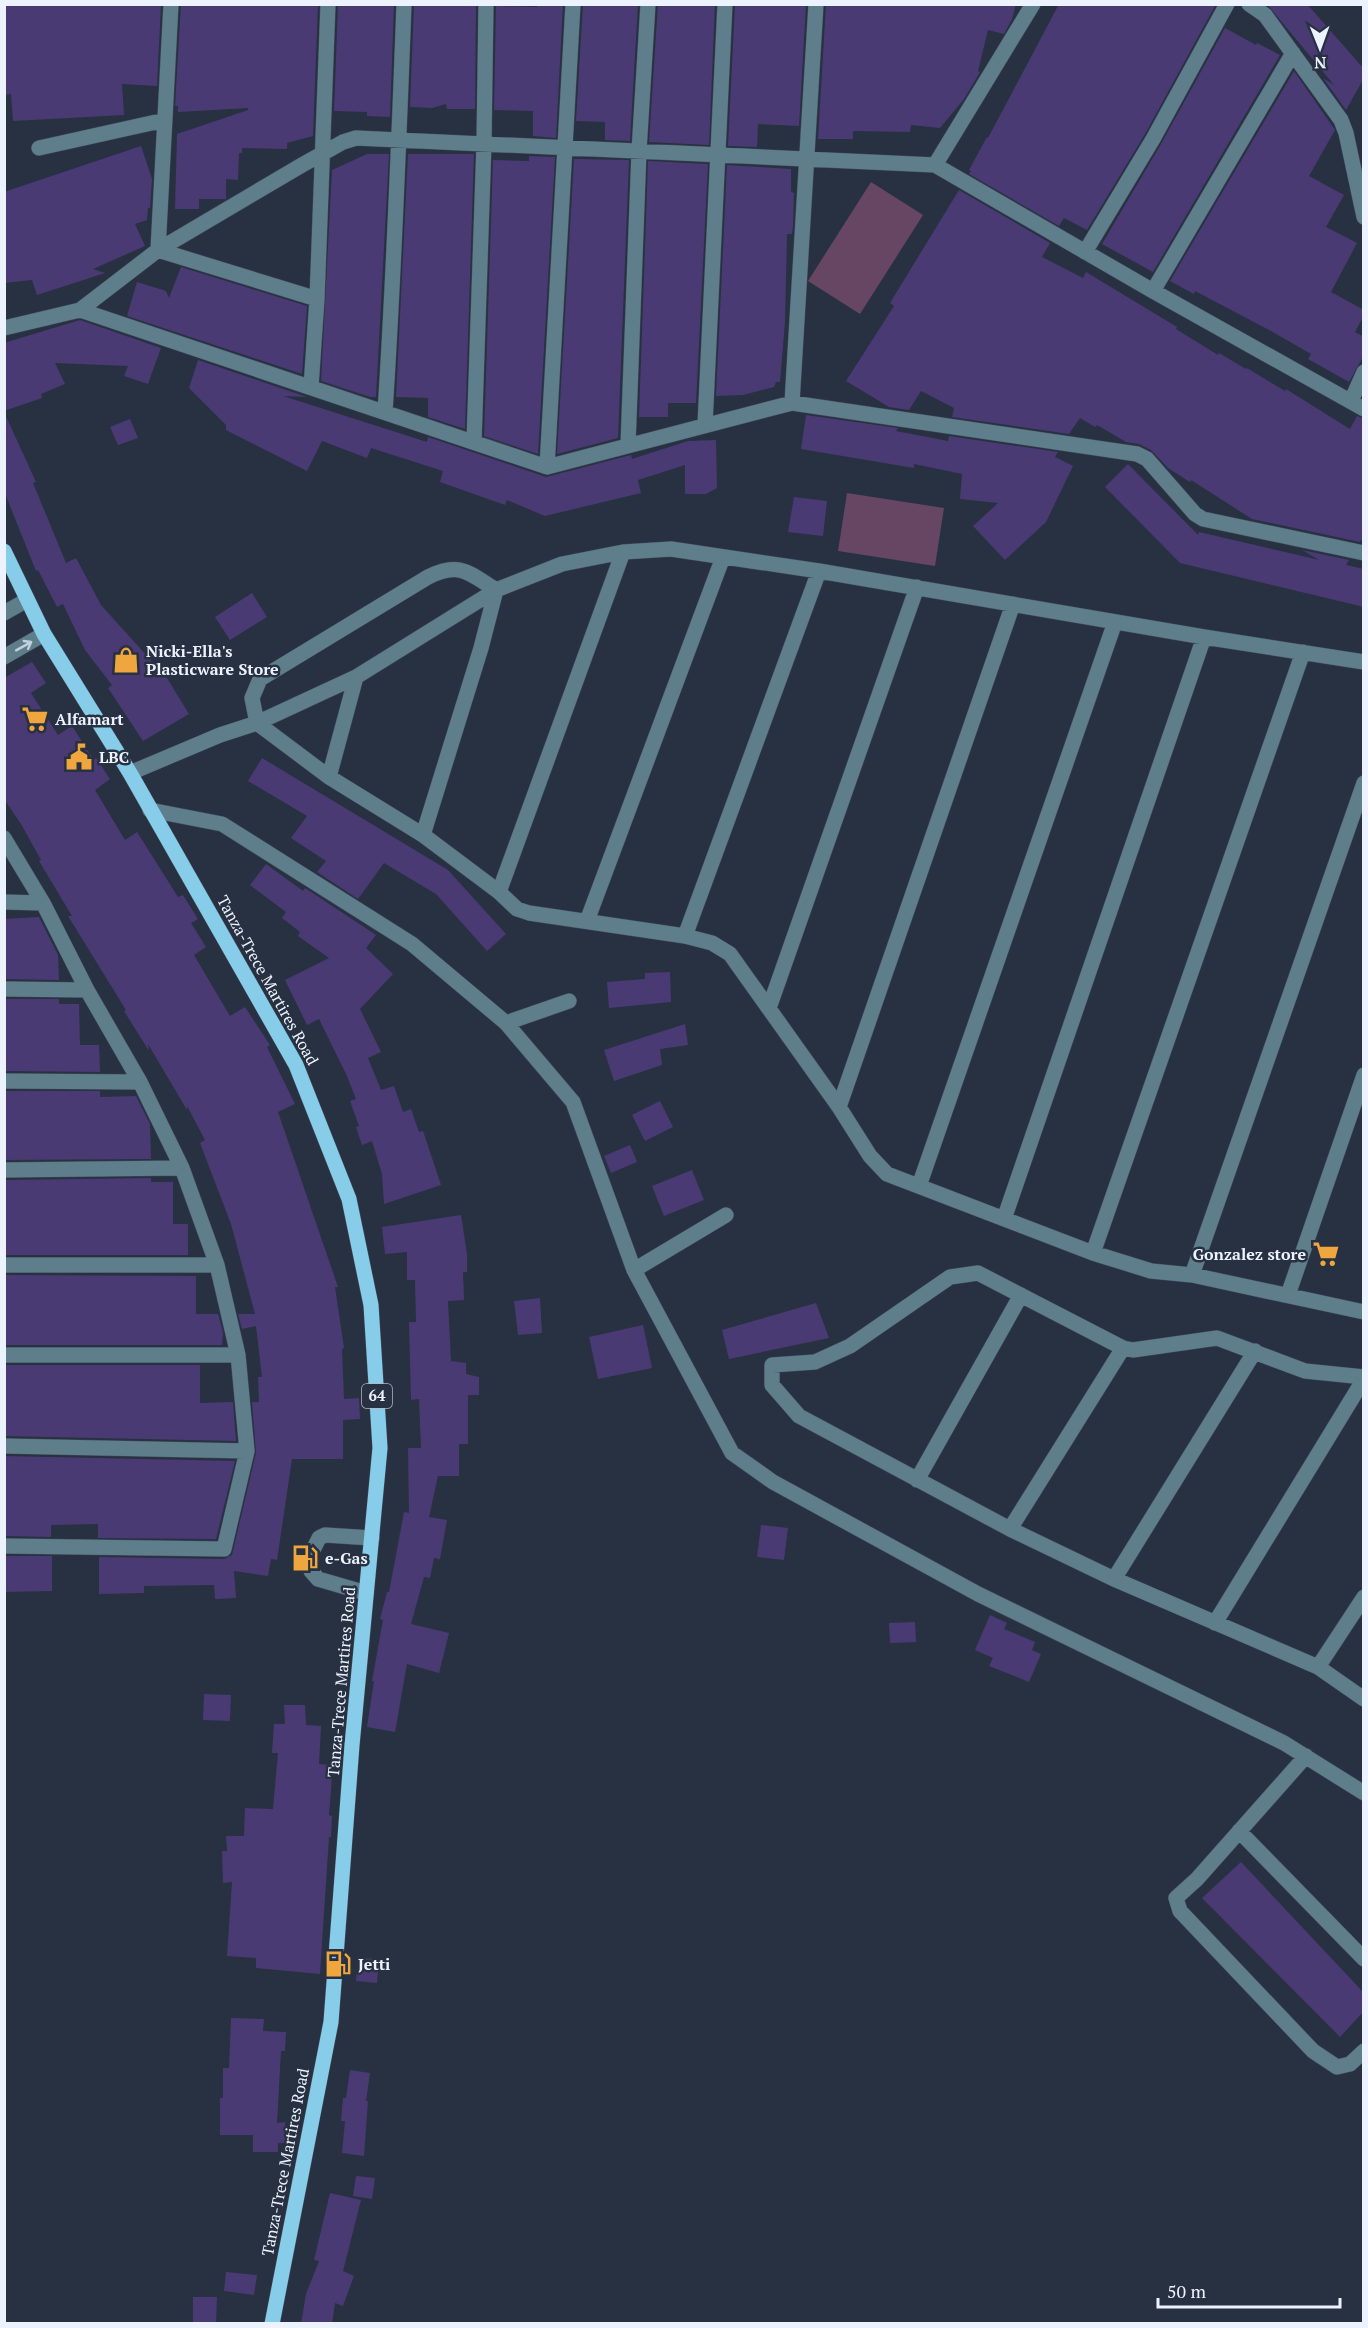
<svg xmlns="http://www.w3.org/2000/svg" width="1368" height="2328" viewBox="0 0 1368 2328" font-family="'PT Serif',serif">
<style>
.green{fill:#664663}
.building{fill:#4a3a73}
.lines{fill:none;stroke-linecap:round;stroke-linejoin:round}
.minor-tunnel{stroke:#454e5d;stroke-width:15;stroke-dasharray:15 8;stroke-linecap:butt}
.minor-casing{stroke:#434c5b;stroke-width:16}
.major-casing{stroke:#434c5b;stroke-width:16}
.minor{stroke:#5e7e8c;stroke-width:15}
.major{stroke:#87cce9;stroke-width:15}
.oneway{stroke:#c2d0dc}
.labels{text-anchor:middle;stroke-width:5;stroke-linejoin:round;paint-order:stroke}
.shield{fill:#273141;stroke:#b2b9c5;stroke-width:1.5}
.shield-label{font-size:15px;font-weight:bold;fill:#edf3fe}
.poi-label{font-size:16px;font-weight:bold;fill:#edf3fe;stroke:#273141;text-anchor:start}
.street-label{font-size:16px;fill:#edf3fe;stroke:#273141}
</style>
<rect width="100%" height="100%" fill="#273141"/>
<path class="green" d="M 871,182 L 923,215 L 860,314 L 808,281 Z
M 847,493 L 944,508 L 935,566 L 838,551 Z"/>
<path class="building" d="M 4,4 L 161,4 L 157,86 L 122,84 L 124,115 L 13,121 L 11,94 L 4,95 Z
M 181,4 L 318,4 L 313,136 L 287,143 L 287,149 L 242,148 L 242,153 L 239,153 L 238,180 L 226,179 L 226,199 L 199,199 L 199,209 L 175,209 L 177,134 L 248,110 L 248,108 L 178,112 L 178,106 L 175,106 Z
M 338,4 L 394,4 L 390,117 L 367,116 L 367,112 L 334,111 Z
M 414,4 L 476,4 L 475,109 L 447,109 L 446,104 L 432,108 L 410,107 Z
M 537,4 L 563,4 L 556,138 L 533,136 L 533,111 L 494,110 L 496,6 L 537,7 Z
M 583,4 L 638,4 L 630,141 L 605,140 L 605,122 L 576,121 Z
M 658,4 L 715,4 L 709,145 L 649,142 Z
M 735,4 L 806,4 L 799,126 L 758,124 L 757,147 L 728,146 Z
M 826,4 L 1016,4 L 1012,19 L 1004,34 L 988,30 L 978,71 L 980,72 L 964,99 L 940,128 L 911,125 L 910,132 L 853,131 L 853,139 L 818,139 Z
M 1059,4 L 1216,4 L 1145,134 L 1087,230 L 1064,218 L 1059,226 L 969,174 L 971,171 L 969,170 L 987,137 L 988,138 Z
M 1267,4 L 1307,4 L 1364,69 L 1364,78 L 1346,110 L 1323,78 L 1334,85 Z
M 1225,28 L 1256,45 L 1257,43 L 1280,55 L 1153,272 L 1102,244 L 1161,144 Z
M 1294,71 L 1335,130 L 1309,176 L 1344,195 L 1326,227 L 1357,243 L 1331,292 L 1364,310 L 1364,315 L 1355,332 L 1364,337 L 1364,355 L 1349,382 L 1308,359 L 1311,354 L 1271,331 L 1195,291 L 1194,294 L 1170,281 Z
M 141,146 L 152,179 L 150,208 L 148,208 L 147,220 L 135,224 L 145,246 L 93,269 L 105,273 L 37,295 L 32,280 L 4,283 L 4,192 Z
M 367,154 L 389,154 L 376,397 L 370,397 L 321,381 L 332,170 Z
M 408,154 L 474,154 L 465,429 L 428,417 L 428,398 L 396,397 Z
M 529,156 L 555,157 L 538,454 L 484,436 L 493,160 L 529,161 Z
M 574,159 L 629,160 L 618,438 L 557,454 Z
M 648,161 L 708,164 L 696,403 L 668,403 L 668,417 L 639,417 Z
M 727,165 L 791,169 L 791,192 L 794,193 L 793,226 L 792,234 L 787,234 L 785,322 L 780,382 L 776,382 L 774,387 L 743,395 L 716,396 Z
M 959,190 L 1050,243 L 1042,257 L 1083,278 L 1086,272 L 1177,327 L 1176,329 L 1218,355 L 1219,353 L 1246,369 L 1247,368 L 1285,391 L 1286,389 L 1350,429 L 1357,416 L 1364,419 L 1364,536 L 1360,542 L 1252,519 L 1191,480 L 1190,482 L 1168,468 L 1151,450 L 1139,444 L 1126,442 L 1097,425 L 1095,427 L 1080,418 L 1069,434 L 952,417 L 954,408 L 921,391 L 909,410 L 889,407 L 846,381 L 894,306 L 890,303 Z
M 181,267 L 307,306 L 302,374 L 127,316 L 137,282 L 166,291 L 169,298 Z
M 80,320 L 161,348 L 148,384 L 124,376 L 128,366 L 55,363 L 65,384 L 41,394 L 42,398 L 4,411 L 4,343 Z
M 198,360 L 307,397 L 283,396 L 427,442 L 428,437 L 546,477 L 631,455 L 632,459 L 688,441 L 716,440 L 717,488 L 706,494 L 685,494 L 685,465 L 638,480 L 641,493 L 545,516 L 507,500 L 505,505 L 440,482 L 443,471 L 371,448 L 367,458 L 322,441 L 307,471 L 226,430 L 226,425 L 189,388 Z
M 4,412 L 36,482 L 33,483 L 66,563 L 76,558 L 101,605 L 156,666 L 159,665 L 189,714 L 143,741 L 108,688 L 112,685 L 85,650 L 63,604 L 57,607 L 38,570 L 36,571 L 4,491 Z
M 806,415 L 898,428 L 896,431 L 948,441 L 949,436 L 1058,452 L 1055,457 L 1073,466 L 1046,522 L 1005,560 L 973,526 L 998,503 L 960,499 L 962,474 L 914,464 L 914,468 L 801,449 Z
M 130,419 L 138,438 L 118,445 L 110,427 Z
M 1128,464 L 1198,535 L 1199,532 L 1319,560 L 1302,550 L 1349,560 L 1346,565 L 1364,569 L 1364,607 L 1180,563 L 1105,487 Z
M 794,497 L 827,501 L 823,536 L 788,532 Z
M 252,593 L 267,617 L 230,640 L 215,617 Z
M 32,662 L 46,683 L 31,693 L 58,735 L 72,726 L 94,760 L 96,758 L 110,779 L 95,790 L 125,840 L 137,832 L 178,897 L 183,895 L 198,919 L 191,923 L 206,947 L 194,955 L 224,1006 L 230,1016 L 245,1007 L 270,1045 L 267,1047 L 295,1104 L 278,1112 L 338,1287 L 335,1287 L 344,1348 L 342,1349 L 344,1399 L 359,1398 L 360,1419 L 343,1420 L 343,1459 L 292,1459 L 277,1560 L 271,1559 L 268,1576 L 234,1571 L 236,1598 L 215,1599 L 214,1585 L 144,1586 L 144,1593 L 99,1594 L 99,1557 L 224,1559 L 232,1555 L 256,1453 L 252,1402 L 259,1402 L 258,1377 L 262,1377 L 256,1326 L 242,1329 L 238,1314 L 255,1314 L 231,1224 L 200,1143 L 205,1140 L 187,1106 L 187,1110 L 148,1044 L 149,1051 L 124,1011 L 126,1010 L 68,916 L 72,916 L 39,861 L 41,860 L 21,824 L 4,799 L 4,678 Z
M 262,758 L 448,870 L 506,934 L 487,951 L 436,894 L 384,863 L 358,899 L 317,872 L 326,861 L 291,838 L 307,816 L 248,781 Z
M 266,864 L 303,891 L 305,888 L 376,935 L 366,948 L 393,974 L 360,1009 L 381,1052 L 368,1058 L 381,1090 L 394,1086 L 403,1112 L 411,1109 L 419,1132 L 423,1131 L 441,1185 L 384,1204 L 382,1174 L 372,1141 L 362,1145 L 356,1127 L 359,1126 L 350,1101 L 356,1099 L 347,1076 L 319,1019 L 307,1025 L 285,980 L 329,958 L 298,936 L 300,932 L 282,918 L 286,912 L 250,885 Z
M 39,917 L 58,955 L 59,980 L 4,979 L 4,919 Z
M 670,972 L 671,1002 L 609,1008 L 607,982 L 645,979 L 645,973 Z
M 4,999 L 59,999 L 59,1004 L 79,1004 L 80,1045 L 99,1045 L 100,1072 L 4,1071 Z
M 685,1024 L 688,1045 L 660,1049 L 662,1065 L 614,1081 L 604,1050 Z
M 4,1091 L 100,1091 L 100,1097 L 136,1096 L 150,1124 L 151,1159 L 4,1160 Z
M 660,1101 L 673,1127 L 645,1141 L 632,1115 Z
M 630,1145 L 637,1162 L 611,1173 L 604,1156 Z
M 692,1170 L 704,1200 L 664,1216 L 652,1186 Z
M 151,1178 L 151,1182 L 173,1182 L 173,1224 L 188,1224 L 188,1255 L 4,1255 L 4,1180 Z
M 461,1215 L 467,1254 L 467,1272 L 463,1272 L 464,1300 L 448,1301 L 451,1361 L 466,1363 L 466,1374 L 479,1377 L 479,1395 L 468,1395 L 468,1444 L 459,1444 L 459,1476 L 438,1476 L 429,1517 L 447,1520 L 440,1559 L 434,1558 L 430,1578 L 424,1577 L 411,1624 L 449,1633 L 439,1673 L 407,1664 L 395,1732 L 367,1727 L 374,1681 L 372,1681 L 383,1620 L 380,1619 L 387,1592 L 389,1592 L 404,1512 L 409,1513 L 408,1448 L 421,1448 L 419,1399 L 411,1400 L 409,1322 L 416,1322 L 415,1280 L 407,1280 L 407,1252 L 385,1254 L 382,1227 Z
M 4,1275 L 196,1276 L 196,1314 L 218,1314 L 223,1332 L 222,1345 L 4,1345 Z
M 540,1298 L 542,1333 L 518,1335 L 514,1301 Z
M 816,1303 L 829,1338 L 729,1359 L 722,1330 Z
M 643,1325 L 652,1368 L 598,1379 L 589,1337 Z
M 4,1365 L 200,1365 L 200,1403 L 233,1402 L 236,1441 L 4,1436 Z
M 4,1456 L 235,1461 L 216,1539 L 98,1538 L 98,1524 L 51,1525 L 51,1537 L 4,1536 Z
M 761,1525 L 788,1528 L 784,1560 L 757,1557 Z
M 4,1556 L 52,1556 L 52,1591 L 4,1592 Z
M 990,1615 L 1007,1623 L 1004,1629 L 1035,1642 L 1032,1650 L 1041,1654 L 1029,1682 L 989,1666 L 993,1658 L 975,1650 Z
M 915,1622 L 916,1642 L 890,1643 L 889,1623 Z
M 204,1694 L 231,1695 L 230,1721 L 203,1720 Z
M 284,1705 L 305,1705 L 306,1725 L 321,1726 L 319,1764 L 333,1765 L 329,1815 L 332,1816 L 331,1837 L 329,1837 L 320,1974 L 256,1968 L 256,1958 L 227,1956 L 232,1882 L 223,1883 L 222,1851 L 227,1851 L 226,1836 L 244,1836 L 245,1808 L 273,1809 L 278,1753 L 272,1753 L 274,1724 L 285,1724 Z
M 1241,1862 L 1364,1993 L 1364,2011 L 1340,2037 L 1202,1898 Z
M 358,1958 L 379,1959 L 377,1983 L 356,1981 Z
M 231,2018 L 264,2019 L 263,2031 L 286,2032 L 285,2051 L 281,2051 L 277,2123 L 285,2122 L 286,2143 L 278,2143 L 278,2152 L 253,2152 L 253,2135 L 220,2135 L 220,2098 L 223,2098 L 223,2068 L 229,2068 Z
M 350,2070 L 370,2073 L 366,2101 L 368,2101 L 364,2156 L 342,2153 L 345,2121 L 341,2121 L 343,2098 L 346,2098 Z
M 356,2176 L 375,2178 L 372,2199 L 353,2196 Z
M 330,2193 L 361,2200 L 343,2271 L 354,2276 L 343,2306 L 335,2303 L 332,2324 L 301,2324 L 306,2294 L 319,2261 L 314,2260 Z
M 226,2272 L 257,2275 L 254,2295 L 224,2291 Z
M 193,2297 L 217,2297 L 216,2324 L 193,2324 Z"/>
<g class="lines">
<path class="minor-tunnel" d="M 311,1571 L 310,1559 L 314,1548"/>
<g class="minor-casing">
<path id="minor" d="M 171,4 L 158,250 L 317,299
M 1249,4 L 1265,15 L 1341,120 L 1346,133 L 1364,217
M 39,148 L 165,120
M 935,165 L 1033,4
M 1085,252 L 1153,139 L 1227,4
M 1153,291 L 1293,53
M 80,310 L 547,467 L 792,403 L 1137,454 L 1147,459 L 1195,514 L 1203,519 L 1364,553
M 4,328 L 80,310 L 158,250 L 302,165 L 343,142 L 356,138 L 935,165 L 1153,291 L 1364,409
M 311,387 L 317,299 L 328,4
M 1351,401 L 1364,372
M 792,403 L 816,4
M 385,412 C 394,276 399,140 404,4
M 705,425 L 725,4
M 474,442 L 484,143 L 486,4
M 628,445 L 639,151 L 648,4
M 547,467 L 573,4
M 4,613 L 27,600
M 4,657 L 44,634
M 130,773 L 220,735 L 257,723 L 356,677 L 496,590 L 562,564 L 623,552 L 671,549 L 819,571 L 1204,637 L 1364,662
M 329,777 L 356,677
M 150,810 L 222,824 L 412,944 L 506,1023 L 573,1102 L 634,1270 L 732,1453 L 773,1482 L 978,1594 L 1284,1743 L 1364,1793
M 423,835 L 481,648 L 496,590 C 469,573 460,561 428,577 L 260,679 L 252,698 L 257,723 L 329,777 L 423,835 L 499,892 L 517,909 L 529,913 L 685,936 L 712,943 L 730,954 L 839,1107 L 870,1156 L 887,1174 L 1093,1253 L 1151,1271 L 1192,1275 L 1364,1312
M 4,838 L 43,903 L 87,990 L 140,1082 L 182,1168 L 217,1265 L 238,1355 L 247,1451 L 224,1549 L 4,1546
M 499,892 L 623,552
M 4,902 L 43,903
M 587,921 L 723,557
M 685,936 L 819,571
M 4,989 L 87,990
M 769,1008 L 917,587
M 506,1023 L 569,1001
M 4,1081 L 140,1082
M 839,1107 L 1013,604
M 4,1170 L 182,1168
M 919,1186 L 1115,622
M 1004,1219 L 1204,637
M 1093,1253 L 1303,652
M 4,1265 L 217,1265
M 634,1270 L 726,1215
M 1192,1275 L 1364,783
M 1288,1295 L 1364,1075
M 4,1355 L 238,1355
M 1364,1377 L 1305,1371 L 1217,1338 L 1133,1350 L 1123,1348 L 978,1273 L 950,1277 L 850,1346 L 815,1362 L 772,1365 L 772,1385 L 799,1416 L 1010,1529 L 1114,1579 L 1318,1667 L 1364,1699
M 4,1446 L 247,1451
M 917,1480 L 1021,1295
M 1010,1529 L 1123,1348
M 314,1548 L 319,1538 L 325,1535 L 372,1538
M 311,1571 L 318,1579 L 366,1593
M 1114,1579 L 1255,1351
M 1215,1623 L 1364,1379
M 1318,1667 L 1364,1597
M 1306,1756 L 1197,1879 L 1176,1898 L 1180,1911 L 1313,2051 L 1337,2067 L 1350,2064 L 1364,2051
M 1239,1831 L 1364,1959"/>
</g>
<g class="major-casing">
<path id="major" d="M 4,551 L 44,634 L 130,773 L 296,1065 L 349,1199 L 371,1305 L 380,1448 L 352,1745 L 331,2022 L 272,2324"/>
</g>
<use href="#minor" class="minor"/>
<use href="#major" class="major"/>
</g>
<defs><path id="oneway-shaft" d="M-6 0H5M1.5-3L5.5 0L1.5 3" fill="none" stroke-width="1.6" stroke-linecap="round" stroke-linejoin="round" transform="scale(1.5)"/></defs>
<use class="oneway" href="#oneway-shaft" transform="translate(24 646) rotate(-29)"/>
<defs>
<g id="shop-bare" transform="scale(2.07)"><path d="M-5-2.5h2.3a2.7 3.5 0 0 1 5.4 0H5L5.5 6h-11ZM-1.5-2.5h3a1.5 2.3 0 0 0-3 0Z" fill="#f0a63e" stroke="#273141" stroke-width="2.5" paint-order="stroke"/></g>
<g id="supermarket-bare" transform="scale(2.07)"><path d="M-6-5.5h2.5l.6 2H6L4.5 2H-2.5L-4.4-4H-6ZM-1.5 3.2a1.3 1.3 0 1 0 .1 0ZM3 3.2a1.3 1.3 0 1 0 .1 0Z" fill="#f0a63e" stroke="#273141" stroke-width="2.5" paint-order="stroke"/></g>
<g id="civic-bare" transform="scale(2.07)"><path d="M-.6-6.5H3V-4.5H.6V-3L4-1V1h2V6H-6V1h2V-1L-.6-3ZM-1.2 2.5V6h2.4V2.5Z" fill="#f0a63e" stroke="#273141" stroke-width="2.5" paint-order="stroke"/></g>
<g id="fuel-bare" transform="scale(2.07)"><path d="M-5.5-6h7V0h2V4h1.3V-2.5L3-4.5l.8-.8L6-3V5H2.5V1h-1V6h-7ZM-4.2-4.7v3.2H.2V-4.7Z" fill="#f0a63e" stroke="#273141" stroke-width="2.5" paint-order="stroke"/></g>
</defs>
<g fill-rule="evenodd">
<use href="#shop-bare" x="126" y="660"/>
<use href="#supermarket-bare" x="35" y="719"/>
<use href="#civic-bare" x="79" y="757"/>
<use href="#supermarket-bare" x="1326" y="1254"/>
<use href="#fuel-bare" x="305" y="1558"/>
<use href="#fuel-bare" x="338" y="1964"/>
</g>
<g class="labels">
<rect class="shield" x="362" y="1384" width="30" height="24" rx="4.5"/>
<g class="shield-label">
<text x="377" y="1401">64</text>
</g>
<g class="poi-label">
<text x="146" y="657">Nicki-Ella's<tspan x="146" dy="18">Plasticware Store</tspan></text>
<text x="55" y="725">Alfamart</text>
<text x="99" y="763">LBC</text>
<text x="1306" y="1260" text-anchor="end">Gonzalez store</text>
<text x="325" y="1564">e-Gas</text>
<text x="358" y="1970">Jetti</text>
</g>
<g class="street-label">
<text transform="translate(268 980) rotate(61)" y="6">Tanza-Trece Martires Road</text>
<text transform="translate(341 1682) rotate(-85)" y="6">Tanza-Trece Martires Road</text>
<text transform="translate(285 2162) rotate(-79)" y="6">Tanza-Trece Martires Road</text>
</g>
</g>
<rect width="1368" height="2328" fill="none" stroke="#edf3fe" stroke-width="12"/>
<g transform="translate(1320 48) rotate(179)" stroke="#273141" stroke-width="4.5" paint-order="stroke">
<path d="M0-4.5L10 22L0 15L-10 22Z" fill="#edf3fe"/>
<text y="-9" font-size="16" font-weight="bold" text-anchor="middle" fill="#edf3fe">N</text>
</g>
<path d="M1158 2298v9h182v-9" fill="none" stroke="#edf3fe" stroke-width="3"/>
<text x="1167" y="2298" font-size="18" fill="#edf3fe" stroke="#273141" stroke-width="4.5" paint-order="stroke">50 m</text>
</svg>
